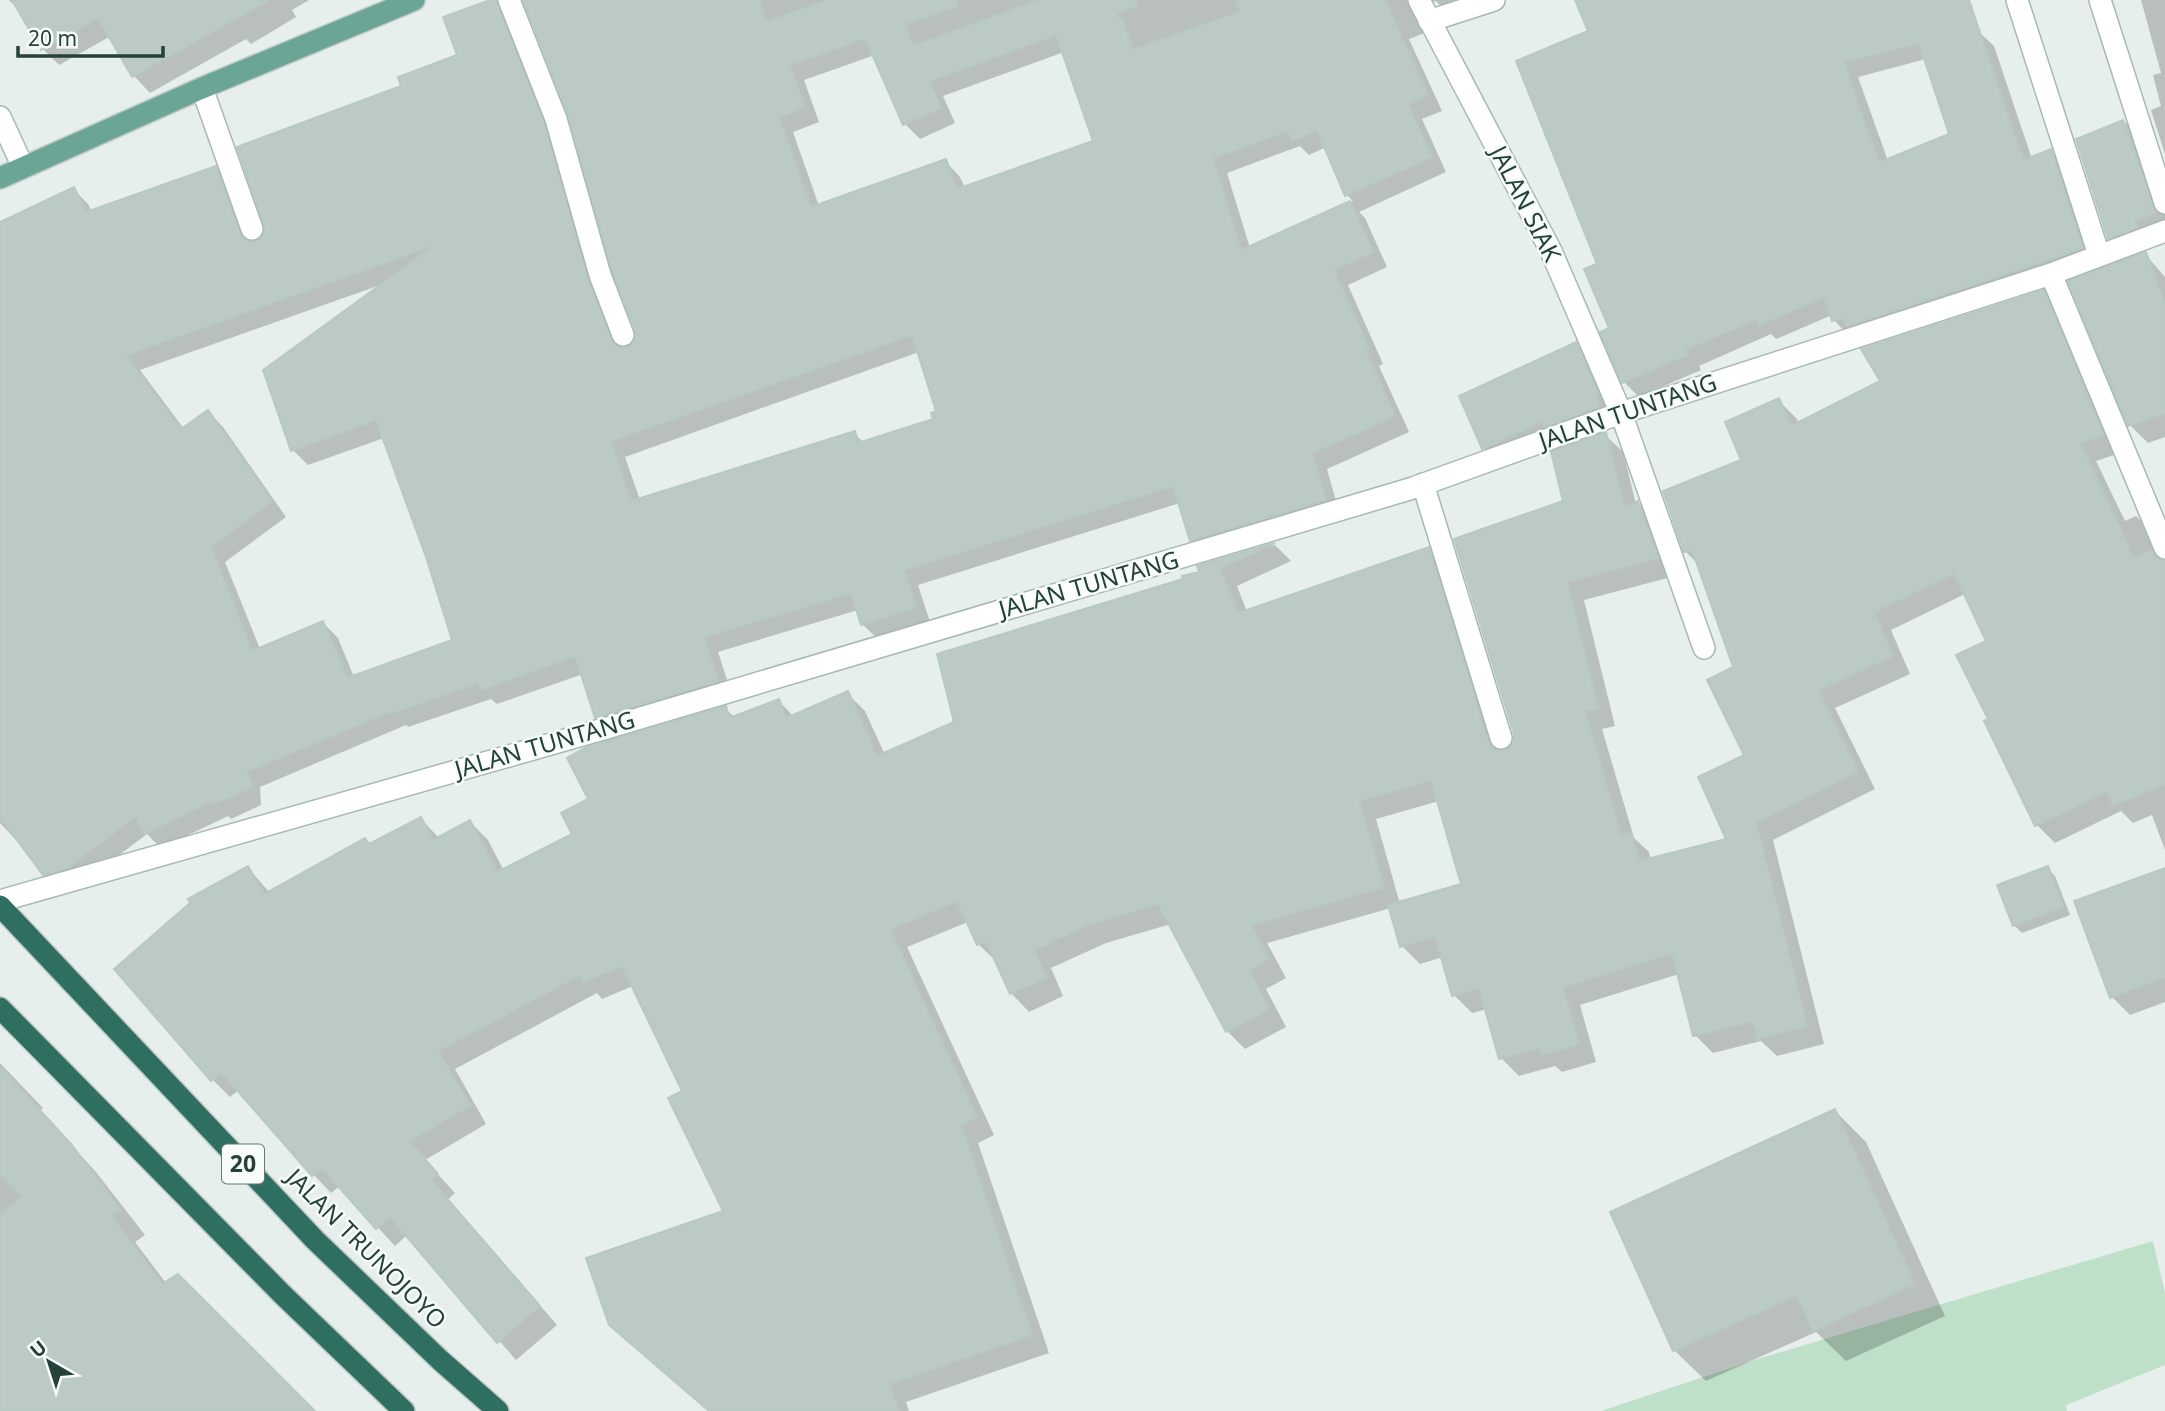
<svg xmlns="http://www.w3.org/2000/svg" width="2165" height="1411" viewBox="0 0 2165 1411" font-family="'Noto Sans',sans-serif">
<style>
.green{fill:#bfe0c8}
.shadow{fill:#0003;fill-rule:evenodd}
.building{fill:#bbcac4;stroke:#b8c9c2;stroke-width:2;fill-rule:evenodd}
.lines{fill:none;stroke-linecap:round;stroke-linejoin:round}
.minor-casing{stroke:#a8b8b2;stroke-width:24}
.major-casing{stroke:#c2cac8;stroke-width:24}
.highway-casing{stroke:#c2cac8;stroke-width:24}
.minor{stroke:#fff;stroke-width:21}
.major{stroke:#6aa596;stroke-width:21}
.highway{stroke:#2f6f62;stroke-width:21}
.labels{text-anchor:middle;stroke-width:5;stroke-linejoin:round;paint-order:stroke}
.shield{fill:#f7fbf9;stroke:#637a73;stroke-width:2}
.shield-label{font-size:23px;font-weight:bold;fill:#24423a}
.street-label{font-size:24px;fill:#24423a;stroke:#f7fbf9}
</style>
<rect width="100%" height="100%" fill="#e6efeb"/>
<path class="green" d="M 2153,1241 L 2165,1293 L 2165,1365 L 2066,1405 L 2067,1411 L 1601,1411 L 1761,1358 Z"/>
<path class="shadow" d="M 9,0 L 309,0 L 292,10 L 296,17 L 251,44 L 246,39 L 150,93 L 134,76 L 111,36 L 59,65 L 43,49 L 20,11 Z
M 495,0 L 511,15 L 558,140 L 602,296 L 623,349 L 629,349 L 638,338 L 570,115 L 523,0 L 1507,0 L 1453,19 L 1436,1 L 1429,3 L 1427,32 L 1409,39 L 1442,111 L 1422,119 L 1446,172 L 1359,212 L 1365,218 L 1387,267 L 1348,285 L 1383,364 L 1379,366 L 1409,432 L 1327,469 L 1340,515 L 1206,555 L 1191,540 L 1180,503 L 918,585 L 930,622 L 878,639 L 862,624 L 858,610 L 718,652 L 732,696 L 612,732 L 597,717 L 583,674 L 497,704 L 491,699 L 408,727 L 406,725 L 260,787 L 261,805 L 231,819 L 228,816 L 161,848 L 147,834 L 82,883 L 60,889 L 44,874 L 20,841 L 18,842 L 0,823 L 0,225 L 73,189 L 88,204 L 92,212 L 215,168 L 231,183 L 252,243 L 258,243 L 403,87 L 459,56 ZM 1064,52 L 1095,142 L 965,188 L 960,177 L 945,161 L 819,206 L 793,132 L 819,122 L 804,80 L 875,55 L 905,124 L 920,139 L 955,123 L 943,96 ZM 1300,146 L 1309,155 L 1326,147 L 1347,195 L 1353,201 L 1250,248 L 1227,173 ZM 383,284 L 293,450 L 308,465 L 384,438 L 427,556 L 454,641 L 354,677 L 338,638 L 323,623 L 260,649 L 225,562 L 286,517 L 223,427 L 208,412 L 184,429 L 140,370 ZM 919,352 L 938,412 L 936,420 L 864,443 L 854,433 L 640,500 L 625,457 Z
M 1577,0 L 1917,0 L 1978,31 L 1994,46 L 2032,159 L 2051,151 L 2066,166 L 2097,263 L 1849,336 L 1834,320 L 1832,315 L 1776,339 L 1771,334 L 1699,366 L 1701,370 L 1639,397 L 1624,382 L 1611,329 L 1600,265 L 1590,32 ZM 1926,59 L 1951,135 L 1888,161 L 1858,77 Z
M 2141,0 L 2165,0 L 2165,154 L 2151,110 L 2161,106 L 2153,75 L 2161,73 Z
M 2124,121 L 2141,138 L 2165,210 L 2165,232 L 2126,254 L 2109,238 L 2078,140 Z
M 2145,254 L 2165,277 L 2165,437 L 2148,443 L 2130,425 Z
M 2043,292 L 2061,310 L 2120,453 L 2096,461 L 2125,521 L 2136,516 L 2154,534 L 2165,560 L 2165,850 L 2152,815 L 2133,823 L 2121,811 L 2055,843 L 2037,825 L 1986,722 L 1990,720 L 1988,641 L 1965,594 L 1891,630 L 1910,674 L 1835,708 L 1875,789 L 1773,840 L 1824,1044 L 1777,1056 L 1761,1041 L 1713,1053 L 1695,1035 L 1679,974 L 1580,1005 L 1596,1062 L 1562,1072 L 1555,1066 L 1519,1076 L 1501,1058 L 1487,1009 L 1472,1013 L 1454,995 L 1443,957 L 1420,964 L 1402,946 L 1391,908 L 1267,943 L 1286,978 L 1266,989 L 1286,1027 L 1245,1049 L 1227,1031 L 1171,924 L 1106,943 L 1051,968 L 1063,996 L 1029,1012 L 1011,993 L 997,962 L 978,944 L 968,922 L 907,947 L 994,1135 L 978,1143 L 1049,1353 L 906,1402 L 909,1411 L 709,1411 L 610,1324 L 726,1212 L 684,1092 L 633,986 L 602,999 L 597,993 L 455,1069 L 486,1124 L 425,1160 L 455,1193 L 448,1199 L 557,1325 L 516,1360 L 407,1235 L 395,1246 L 340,1186 L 331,1193 L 314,1175 L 239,1090 L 230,1097 L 212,1079 L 248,868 L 270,893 L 421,819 L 440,839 L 470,822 L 488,840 L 504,871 L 574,835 L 590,799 L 725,708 L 735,718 L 779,701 L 794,717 L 847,693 L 865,711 L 885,755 L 956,723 L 1185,580 L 1201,573 L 1199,567 L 1275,545 L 1291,561 L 1237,586 L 1247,612 L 1428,549 L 1446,567 L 1503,752 L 1515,742 L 1565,502 L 1605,435 L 1623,452 L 1636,504 L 1638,503 L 1656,521 L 1675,576 L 1584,600 L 1615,726 L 1602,729 L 1634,838 L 1649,852 L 1651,860 L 1729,840 L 1747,756 L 1735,668 L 1698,564 L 1685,551 L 1743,461 L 1779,401 L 1797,419 L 1799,424 L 1882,382 ZM 1439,801 L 1463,885 L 1400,904 L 1376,819 Z
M 1576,345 L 1593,361 L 1614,410 L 1500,465 L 1484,448 Z
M 2047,868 L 2055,876 L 2070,915 L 2022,933 L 2014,925 Z
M 2165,870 L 2165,1002 L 2130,1015 L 2112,997 Z
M 0,1063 L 43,1108 L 40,1111 L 96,1172 L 145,1235 L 135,1242 L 166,1283 L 312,1411 L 0,1411 Z
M 1835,1111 L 1866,1142 L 1945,1316 L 1846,1361 L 1816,1332 L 1706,1381 L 1674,1350 Z"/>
<path class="building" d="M 12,0 L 269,0 L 132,77 L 98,18 L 41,50 Z
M 490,0 L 496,0 L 544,123 L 588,280 L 611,340 L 615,346 L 622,348 L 634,343 L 635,330 L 612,271 L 568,114 L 523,0 L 759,0 L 766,22 L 827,0 L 956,0 L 957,6 L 905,24 L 913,46 L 1039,0 L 1137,0 L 1138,5 L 1117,13 L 1119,20 L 1122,18 L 1133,50 L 1240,12 L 1236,0 L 1385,0 L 1428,95 L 1408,104 L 1432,157 L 1345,196 L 1317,130 L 1292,141 L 1288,131 L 1213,158 L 1241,250 L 1350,201 L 1373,252 L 1334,270 L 1369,349 L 1365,350 L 1395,416 L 1312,453 L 1326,500 L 1190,541 L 1173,486 L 904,570 L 916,607 L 861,625 L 851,593 L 704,637 L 718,681 L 595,718 L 575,656 L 480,690 L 478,683 L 392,713 L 391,711 L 246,772 L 253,787 L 214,804 L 213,801 L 144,834 L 136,816 L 66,869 L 43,875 L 0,817 L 0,222 L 74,187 L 86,212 L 216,166 L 240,234 L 249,242 L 257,241 L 265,232 L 264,225 L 237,147 L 401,86 L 398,77 L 457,55 L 443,17 ZM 1056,35 L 1093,141 L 957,189 L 946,159 L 811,207 L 779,117 L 805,107 L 790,65 L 865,38 L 903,125 L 941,108 L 929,81 ZM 435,245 L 263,370 L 291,451 L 376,420 L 426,557 L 452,640 L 347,678 L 323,621 L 252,651 L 211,547 L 272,501 L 208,410 L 181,429 L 126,355 ZM 912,335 L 936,411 L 931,413 L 933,419 L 858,443 L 855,431 L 631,501 L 611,441 Z
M 1575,0 L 1969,0 L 2023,160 L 2051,149 L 2083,248 L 1847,326 L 1842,318 L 1832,321 L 1824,297 L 1760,325 L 1757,319 L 1685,350 L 1687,355 L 1622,383 L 1600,332 L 1609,328 L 1584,269 L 1597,264 L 1516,61 L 1588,31 ZM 1919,43 L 1949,134 L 1880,162 L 1864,122 L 1844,62 Z
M 2123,120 L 2156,212 L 2135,221 L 2137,228 L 2108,239 L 2076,139 Z
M 2146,252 L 2165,305 L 2165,413 L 2128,426 L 2068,281 Z
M 2044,290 L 2104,435 L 2080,443 L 2134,558 L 2152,550 L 2157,558 L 2165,561 L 2165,784 L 2113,806 L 2107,791 L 2035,826 L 1984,721 L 1988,719 L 1956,655 L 1986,641 L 1954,573 L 1874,612 L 1893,656 L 1818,690 L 1858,771 L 1756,822 L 1807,1026 L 1757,1039 L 1753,1021 L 1693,1036 L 1672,953 L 1563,987 L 1579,1044 L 1542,1055 L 1540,1047 L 1499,1059 L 1479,988 L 1452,996 L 1435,936 L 1400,947 L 1388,905 L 1461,884 L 1431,780 L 1359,801 L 1384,887 L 1251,925 L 1269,959 L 1249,970 L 1269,1009 L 1226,1032 L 1158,904 L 1087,925 L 1034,950 L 1047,977 L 1010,994 L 986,941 L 977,945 L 957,901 L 890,929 L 977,1117 L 961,1125 L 1032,1335 L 889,1384 L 899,1411 L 709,1411 L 609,1325 L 586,1258 L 723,1211 L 668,1098 L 682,1091 L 622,966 L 583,982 L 580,975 L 438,1051 L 470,1106 L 409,1141 L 438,1174 L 431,1180 L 540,1306 L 497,1343 L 390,1217 L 376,1229 L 322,1168 L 312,1176 L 221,1072 L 211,1081 L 114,969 L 190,903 L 188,899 L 248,866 L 264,894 L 365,838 L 369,844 L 421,817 L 433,840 L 470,820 L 497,872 L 572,834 L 561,813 L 588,799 L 567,758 L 585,748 L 726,706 L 729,718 L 779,699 L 786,718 L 848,691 L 877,756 L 954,722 L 937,654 L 1183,579 L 1182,576 L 1199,572 L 1197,566 L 1275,543 L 1220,568 L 1238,613 L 1429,547 L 1488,742 L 1497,751 L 1505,750 L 1514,742 L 1514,734 L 1454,539 L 1563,501 L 1551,452 L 1606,432 L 1624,507 L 1638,501 L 1658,558 L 1567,582 L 1598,708 L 1585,711 L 1621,835 L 1631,832 L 1639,861 L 1726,839 L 1698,777 L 1744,755 L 1707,680 L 1733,667 L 1692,550 L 1684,552 L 1663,491 L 1741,460 L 1725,422 L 1779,398 L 1791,426 L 1880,381 L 1861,349 Z
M 1576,342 L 1598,393 L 1596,394 L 1599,407 L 1544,427 L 1543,421 L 1482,449 L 1459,396 Z
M 2048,866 L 2063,907 L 2013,926 L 1997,885 Z
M 2165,868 L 2165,977 L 2110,998 L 2074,901 Z
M 0,1067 L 71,1144 L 120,1209 L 111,1216 L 162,1284 L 178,1274 L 315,1411 L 0,1411 L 0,1214 L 22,1197 L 0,1174 Z
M 1835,1109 L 1915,1284 L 1813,1331 L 1797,1295 L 1673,1351 L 1610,1212 Z"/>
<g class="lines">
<g class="minor-casing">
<path id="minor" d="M 509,0 L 556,119 L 600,275 L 623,335
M 1419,0 L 1551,251 L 1621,413 L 1704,648
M 2017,0 L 2099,255
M 2100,0 L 2165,203
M 1429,21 L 1494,0
M 202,88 L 252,229
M 0,117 L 23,167
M 2051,274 L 2165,548
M 1423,484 L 1501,738
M 0,901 L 607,728 L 1413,488 L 1621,413 L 2051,274 L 2165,231"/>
</g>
<g class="major-casing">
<path id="major" d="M 0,178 L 202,88 L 414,0"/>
</g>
<g class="highway-casing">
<path id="highway" d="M 0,906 L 315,1240 L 440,1360 L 498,1411
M 0,1008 L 283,1295 L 404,1411"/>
</g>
<use href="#minor" class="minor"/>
<use href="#major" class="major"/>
<use href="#highway" class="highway"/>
</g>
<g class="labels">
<rect class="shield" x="222" y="1144.5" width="42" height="39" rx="5"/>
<g class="shield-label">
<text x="243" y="1172">20</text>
</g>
<g class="street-label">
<text transform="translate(1525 204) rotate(63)" y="8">JALAN SIAK</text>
<text transform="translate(1628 412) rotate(-19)" y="8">JALAN TUNTANG</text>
<text transform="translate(1089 585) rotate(-16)" y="8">JALAN TUNTANG</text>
<text transform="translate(545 745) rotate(-16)" y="8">JALAN TUNTANG</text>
<text transform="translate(366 1249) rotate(45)" y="8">JALAN TRUNOJOYO</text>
</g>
</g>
<g transform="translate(49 1362) rotate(321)" stroke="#f7fbf9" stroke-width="5" paint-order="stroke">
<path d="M0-5L12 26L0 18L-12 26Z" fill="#24423a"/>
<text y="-10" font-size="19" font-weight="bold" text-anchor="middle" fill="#24423a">U</text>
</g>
<path d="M18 46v10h145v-10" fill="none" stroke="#24423a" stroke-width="3.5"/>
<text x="28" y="46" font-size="21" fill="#24423a" stroke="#f7fbf9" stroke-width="5" paint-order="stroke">20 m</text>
</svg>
